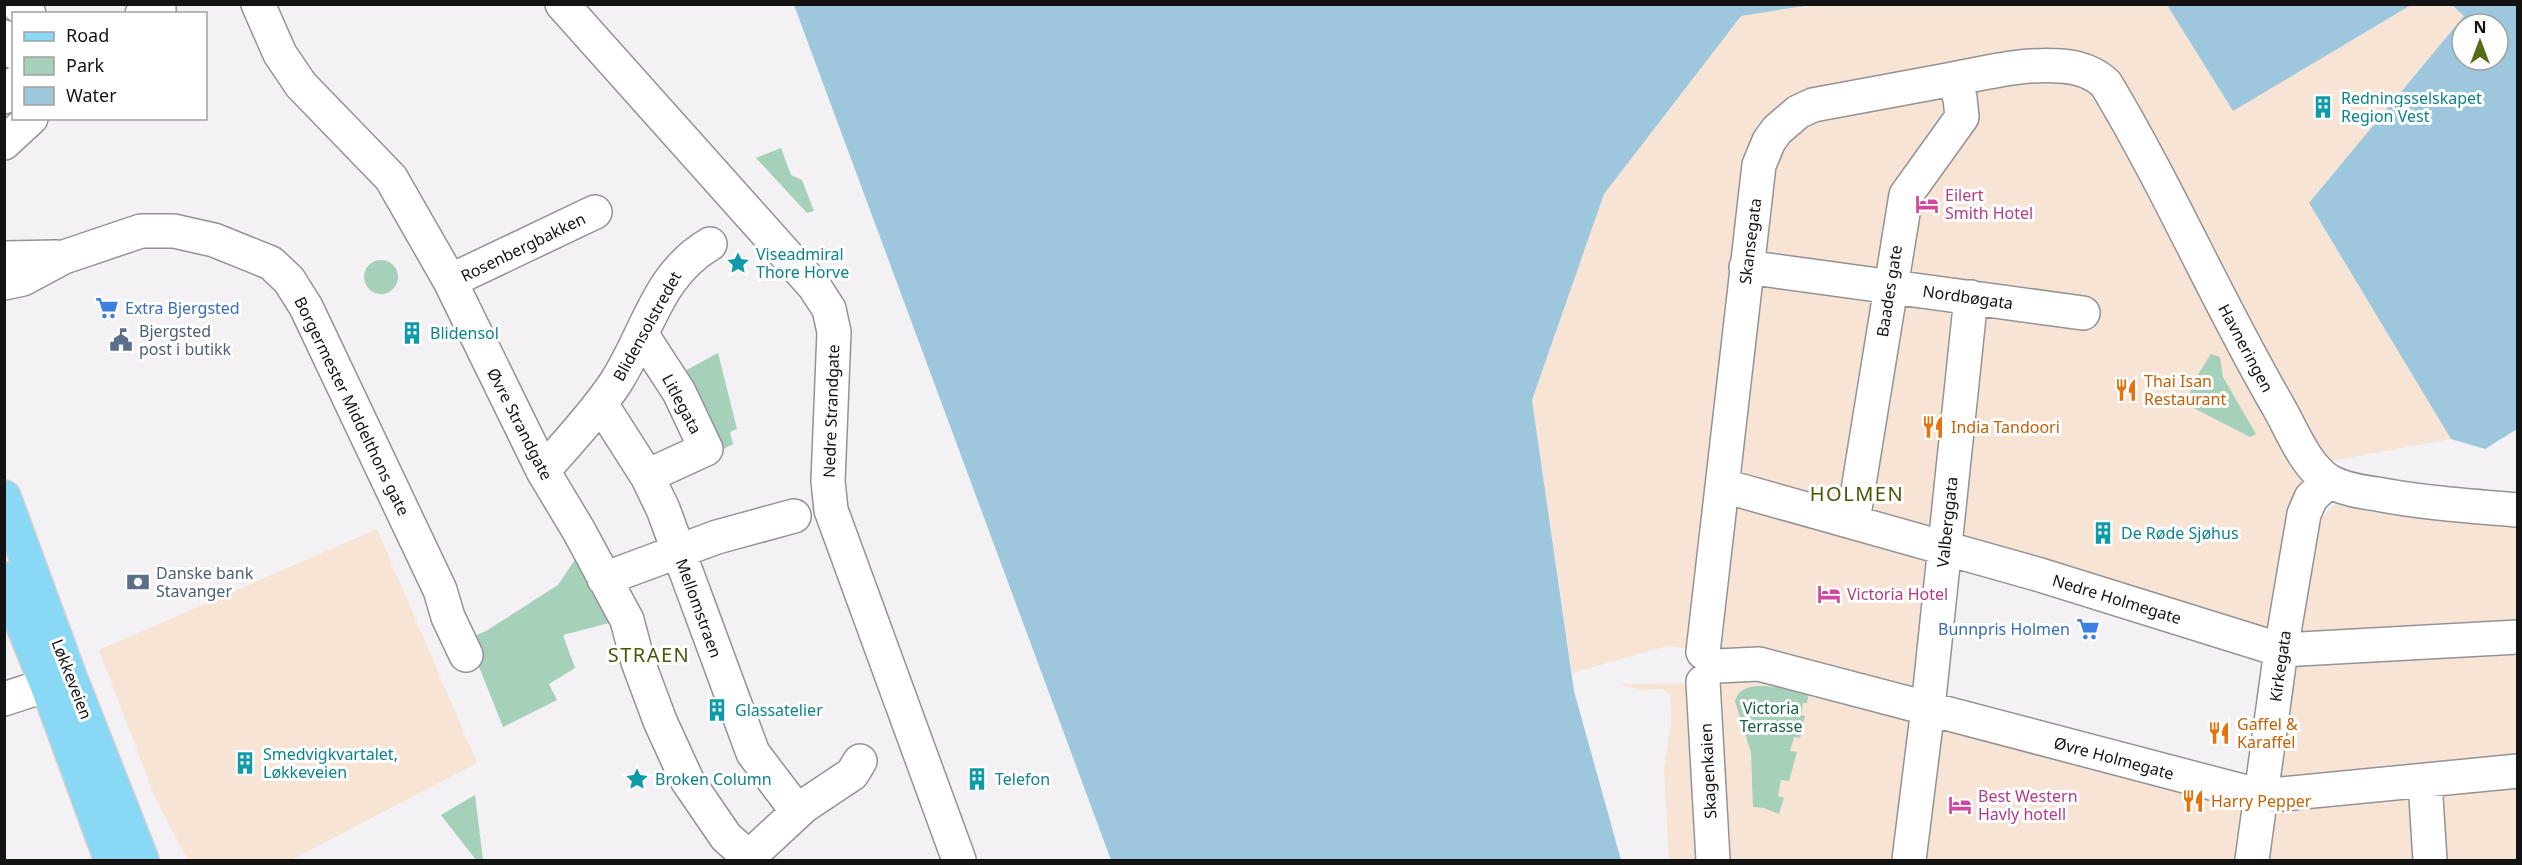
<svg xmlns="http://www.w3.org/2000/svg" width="2522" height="865" viewBox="0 0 2522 865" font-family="'Noto Sans',sans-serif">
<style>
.commercial{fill:#f7e4d4}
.green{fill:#a5d0ba}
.water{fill:#9dc7dd;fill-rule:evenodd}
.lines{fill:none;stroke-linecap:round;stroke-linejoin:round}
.minor-casing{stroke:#949295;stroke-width:36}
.major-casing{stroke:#d0d0d0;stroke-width:36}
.minor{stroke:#fff;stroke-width:33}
.major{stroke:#89d8f5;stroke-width:33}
.labels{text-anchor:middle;stroke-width:6;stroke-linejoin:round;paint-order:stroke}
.culture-label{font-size:16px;fill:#0d838f;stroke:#fff;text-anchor:start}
.hotel-label{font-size:16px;fill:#b23c85;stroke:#fff;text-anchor:start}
.street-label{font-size:16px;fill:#141314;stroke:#fff}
.shop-label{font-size:16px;fill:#366cbe;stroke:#fff;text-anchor:start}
.service-label{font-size:16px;fill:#4e5e75;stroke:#fff;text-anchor:start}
.food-label{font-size:16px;fill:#c56008;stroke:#fff;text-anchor:start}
.park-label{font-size:16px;fill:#155f43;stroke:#fff}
.quarter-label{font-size:20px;letter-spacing:1.5px;fill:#485807;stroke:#fff}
</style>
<rect width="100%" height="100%" fill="#f3f1f4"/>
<path class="commercial" d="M 1810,4 L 2167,5 L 2233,111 L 2411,5 L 2452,5 L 2464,16 L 2309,203 L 2451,439 L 2336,460 L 2289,519 L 2270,635 L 1934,524 L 1918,692 L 1756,657 L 1667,646 L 1572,673 L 1532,400 L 1604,194 L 1741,15 Z
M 2337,502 L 2517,525 L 2517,860 L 1669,860 L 1664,768 L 1671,723 L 1670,695 L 1663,689 L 1640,690 L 1619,684 L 1768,683 L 2268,808 L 2314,526 Z
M 377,529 L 477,763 L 291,860 L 188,860 L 155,797 L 99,650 Z"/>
<path class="green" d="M 781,148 L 791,175 L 802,180 L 814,211 L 807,213 L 756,158 Z
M364 277a17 17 0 1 1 34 0a17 17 0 1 1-34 0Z
M 718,353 L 737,429 L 730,432 L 733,444 L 722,450 L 681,373 Z
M 2211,354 L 2220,357 L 2223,377 L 2256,434 L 2250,437 L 2186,404 L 2194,381 Z
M 578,555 L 613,622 L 563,635 L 575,668 L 549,684 L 557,700 L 503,727 L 468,639 L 486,631 L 558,585 Z
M 1766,686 L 1809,692 L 1807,703 L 1803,703 L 1801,715 L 1805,716 L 1800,738 L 1794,737 L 1790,751 L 1797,752 L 1789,781 L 1781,780 L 1778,796 L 1784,798 L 1779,814 L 1764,808 L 1753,807 L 1751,753 L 1735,701 C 1740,686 1752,686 1766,686 Z
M 475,795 L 483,860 L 476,860 L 441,815 Z"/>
<path class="water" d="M 794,5 L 1810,5 L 1741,16 L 1604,194 L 1532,400 L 1574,691 L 1621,860 L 1111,860 Z
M 2167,5 L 2411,5 L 2233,111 Z
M 2452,5 L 2517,5 L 2517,429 L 2485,449 L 2451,439 L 2309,203 L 2464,16 ZM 2462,24 L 2498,24 L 2498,60 L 2462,60 Z"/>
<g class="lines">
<g class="minor-casing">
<path id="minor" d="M 17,4 L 29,14
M 258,4 L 280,54 L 301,85 L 391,178 L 450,281 L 543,471 L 579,531 L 627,620 L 638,662 L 660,721 L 687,780 L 726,837 L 752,860
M 562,4 L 814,286 L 829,309 L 834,332 L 828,481 L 831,510 L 959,860
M 142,14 L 159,9
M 4,37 L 14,52
M 4,97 L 14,84
M 4,143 L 31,118
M 4,258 L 56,257
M 1746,267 L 2083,313
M 450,281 L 595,212
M 4,283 L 23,279 L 64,257 L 141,231 L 174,231 L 214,240 L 271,263 L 289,280 L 306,307 L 440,590 L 448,617 L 466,655
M 642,335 L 679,392 L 706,449 L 647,476
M 601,404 L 647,476 L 663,509 L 753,753 L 797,811
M 543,471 C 568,442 595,414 616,382 C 648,332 657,275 710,244
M 1724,486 L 2037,574 L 2281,650 L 2518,637
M 1853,521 L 1906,195 L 1962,117 L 1960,98 L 1953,79
M 604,579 L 717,537 L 794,516
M 1703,652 L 1759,165 L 1769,141 L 1777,130 L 1798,112 L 1813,105 C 1860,96 1906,88 1953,79 C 1988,72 2025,63 2061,66 C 2078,67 2095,73 2106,84 C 2169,189 2217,301 2278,406 C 2292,430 2305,466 2329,481 C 2343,489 2361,492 2377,494 C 2423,503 2471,506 2518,510
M 1717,666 L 1759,664 L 2261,796 L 2518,771
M 1703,682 L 1713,860
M 4,699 L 47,685
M 2425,782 L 2430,860
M 749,857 L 804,806 L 852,774 L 860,761
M 1909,860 L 1928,708 L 1971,297
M 2252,860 L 2281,650 L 2304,514 L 2311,498 L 2328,481"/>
</g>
<g class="major-casing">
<path id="major" d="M 4,497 L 70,677 L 142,860
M 4,579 L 47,685 L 111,860"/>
</g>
<use href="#minor" class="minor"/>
<use href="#major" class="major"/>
</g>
<defs>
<g id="building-bare" transform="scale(1.8)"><path d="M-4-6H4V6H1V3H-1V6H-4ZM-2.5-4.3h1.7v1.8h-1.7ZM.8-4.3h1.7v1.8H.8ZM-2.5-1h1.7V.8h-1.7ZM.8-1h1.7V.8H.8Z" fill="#0f9aa8" stroke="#fff" stroke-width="2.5" paint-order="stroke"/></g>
<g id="hotel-bare" transform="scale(1.8)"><path d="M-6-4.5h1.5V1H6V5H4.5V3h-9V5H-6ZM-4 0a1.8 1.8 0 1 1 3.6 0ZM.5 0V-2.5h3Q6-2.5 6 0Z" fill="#d1479c" stroke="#fff" stroke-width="2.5" paint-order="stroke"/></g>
<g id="sight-bare" transform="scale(1.8)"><path d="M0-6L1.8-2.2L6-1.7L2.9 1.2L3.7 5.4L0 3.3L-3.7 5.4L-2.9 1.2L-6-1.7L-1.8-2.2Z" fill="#0f9aa8" stroke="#fff" stroke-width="2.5" paint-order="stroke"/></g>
<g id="supermarket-bare" transform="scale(1.8)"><path d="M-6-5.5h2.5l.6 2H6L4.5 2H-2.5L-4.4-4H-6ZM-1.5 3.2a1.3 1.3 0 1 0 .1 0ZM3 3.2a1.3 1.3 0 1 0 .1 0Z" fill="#3f7fe0" stroke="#fff" stroke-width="2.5" paint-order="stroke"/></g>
<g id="civic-bare" transform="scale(1.8)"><path d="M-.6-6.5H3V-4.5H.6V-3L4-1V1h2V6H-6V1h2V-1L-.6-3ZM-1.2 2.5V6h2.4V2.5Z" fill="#5c6f8a" stroke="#fff" stroke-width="2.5" paint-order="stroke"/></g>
<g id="restaurant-bare" transform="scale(1.8)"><path d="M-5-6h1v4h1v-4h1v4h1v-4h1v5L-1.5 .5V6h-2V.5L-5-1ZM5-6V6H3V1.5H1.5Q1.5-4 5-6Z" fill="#e8710a" stroke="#fff" stroke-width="2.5" paint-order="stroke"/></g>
<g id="bank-bare" transform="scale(1.8)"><path d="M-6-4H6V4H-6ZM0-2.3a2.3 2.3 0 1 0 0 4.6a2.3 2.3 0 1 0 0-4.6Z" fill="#5c6f8a" stroke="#fff" stroke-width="2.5" paint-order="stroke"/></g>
</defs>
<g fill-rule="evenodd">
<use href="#building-bare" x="2323" y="107"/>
<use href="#hotel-bare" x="1927" y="204"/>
<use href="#sight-bare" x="738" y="263"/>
<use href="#supermarket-bare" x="107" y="308"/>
<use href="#building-bare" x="412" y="333"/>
<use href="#civic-bare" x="121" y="340"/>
<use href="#restaurant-bare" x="2126" y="390"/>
<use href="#restaurant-bare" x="1933" y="427"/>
<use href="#building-bare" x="2103" y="533"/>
<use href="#bank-bare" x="138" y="582"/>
<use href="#hotel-bare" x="1829" y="594"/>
<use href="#supermarket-bare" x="2088" y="629"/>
<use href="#building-bare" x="717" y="710"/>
<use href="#restaurant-bare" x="2219" y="733"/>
<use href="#building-bare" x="245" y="763"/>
<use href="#sight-bare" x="637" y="779"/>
<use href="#building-bare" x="977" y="779"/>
<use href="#restaurant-bare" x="2193" y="801"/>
<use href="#hotel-bare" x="1960" y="805"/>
</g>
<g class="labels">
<g class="culture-label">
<text x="2341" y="104">Redningsselskapet<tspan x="2341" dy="18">Region Vest</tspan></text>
<text x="756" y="260">Viseadmiral<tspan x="756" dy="18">Thore Horve</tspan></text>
<text x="430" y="339">Blidensol</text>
<text x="2121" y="539">De Røde Sjøhus</text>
<text x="735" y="716">Glassatelier</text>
<text x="263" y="760">Smedvigkvartalet,<tspan x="263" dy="18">Løkkeveien</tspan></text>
<text x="655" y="785">Broken Column</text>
<text x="995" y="785">Telefon</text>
</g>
<g class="hotel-label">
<text x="1945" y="201">Eilert<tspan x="1945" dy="18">Smith Hotel</tspan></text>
<text x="1847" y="600">Victoria Hotel</text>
<text x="1978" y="802">Best Western<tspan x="1978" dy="18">Havly hotell</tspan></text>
</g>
<g class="street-label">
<text transform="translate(1750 241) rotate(-83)" y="6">Skansegata</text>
<text transform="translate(523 247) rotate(-26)" y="6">Rosenbergbakken</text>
<text transform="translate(1889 291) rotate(-81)" y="6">Baades gate</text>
<text transform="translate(1968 297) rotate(8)" y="6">Nordbøgata</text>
<text transform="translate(647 326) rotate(-61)" y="6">Blidensolstredet</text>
<text transform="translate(2246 348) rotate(62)" y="6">Havneringen</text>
<text transform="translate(682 404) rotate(62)" y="6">Litlegata</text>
<text transform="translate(352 406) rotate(64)" y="6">Borgermester Middelthons gate</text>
<text transform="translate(831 411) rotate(-88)" y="6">Nedre Strandgate</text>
<text transform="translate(520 424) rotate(63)" y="6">Øvre Strandgate</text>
<text transform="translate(1947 522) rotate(-84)" y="6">Valberggata</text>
<text transform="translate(2117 599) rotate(17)" y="6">Nedre Holmegate</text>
<text transform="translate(699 608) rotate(70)" y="6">Mellomstraen</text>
<text transform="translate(2280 666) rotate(-82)" y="6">Kirkegata</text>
<text transform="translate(72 679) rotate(69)" y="6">Løkkeveien</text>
<text transform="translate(2114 758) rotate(15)" y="6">Øvre Holmegate</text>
<text transform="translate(1708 771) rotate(-93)" y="6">Skagenkaien</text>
</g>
<g class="shop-label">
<text x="125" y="314">Extra Bjergsted</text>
<text x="2070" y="635" text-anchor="end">Bunnpris Holmen</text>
</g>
<g class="service-label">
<text x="139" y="337">Bjergsted<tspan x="139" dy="18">post i butikk</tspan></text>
<text x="156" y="579">Danske bank<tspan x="156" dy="18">Stavanger</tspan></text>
</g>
<g class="food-label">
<text x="2144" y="387">Thai Isan<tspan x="2144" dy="18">Restaurant</tspan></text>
<text x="1951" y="433">India Tandoori</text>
<text x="2237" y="730">Gaffel &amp;<tspan x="2237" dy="18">Karaffel</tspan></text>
<text x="2211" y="807">Harry Pepper</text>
</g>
<g class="park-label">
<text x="1771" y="714">Victoria<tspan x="1771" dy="18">Terrasse</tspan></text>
</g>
<g class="quarter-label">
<text x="1857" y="501">HOLMEN</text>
<text x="649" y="662">STRAEN</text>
</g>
</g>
<rect width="2522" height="865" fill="none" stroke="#141314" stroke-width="12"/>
<rect x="12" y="12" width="195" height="108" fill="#ffffff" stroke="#a1a1a1" stroke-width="1.5"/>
<rect x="24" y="32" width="30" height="9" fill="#89d8f5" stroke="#a1a1a1" stroke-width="1.5"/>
<text x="66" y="42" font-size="18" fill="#141314">Road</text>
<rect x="24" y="57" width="30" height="18" fill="#a5d0ba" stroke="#a1a1a1" stroke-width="1.5"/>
<text x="66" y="72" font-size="18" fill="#141314">Park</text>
<rect x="24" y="87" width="30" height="18" fill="#9dc7dd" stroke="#a1a1a1" stroke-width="1.5"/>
<text x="66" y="102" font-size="18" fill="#141314">Water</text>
<g transform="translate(2480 42)"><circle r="28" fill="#ffffff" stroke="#a1a1a1" stroke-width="1.5"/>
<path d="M0-4.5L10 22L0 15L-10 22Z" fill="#596b17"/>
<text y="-9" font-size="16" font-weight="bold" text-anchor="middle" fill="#141314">N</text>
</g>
</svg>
